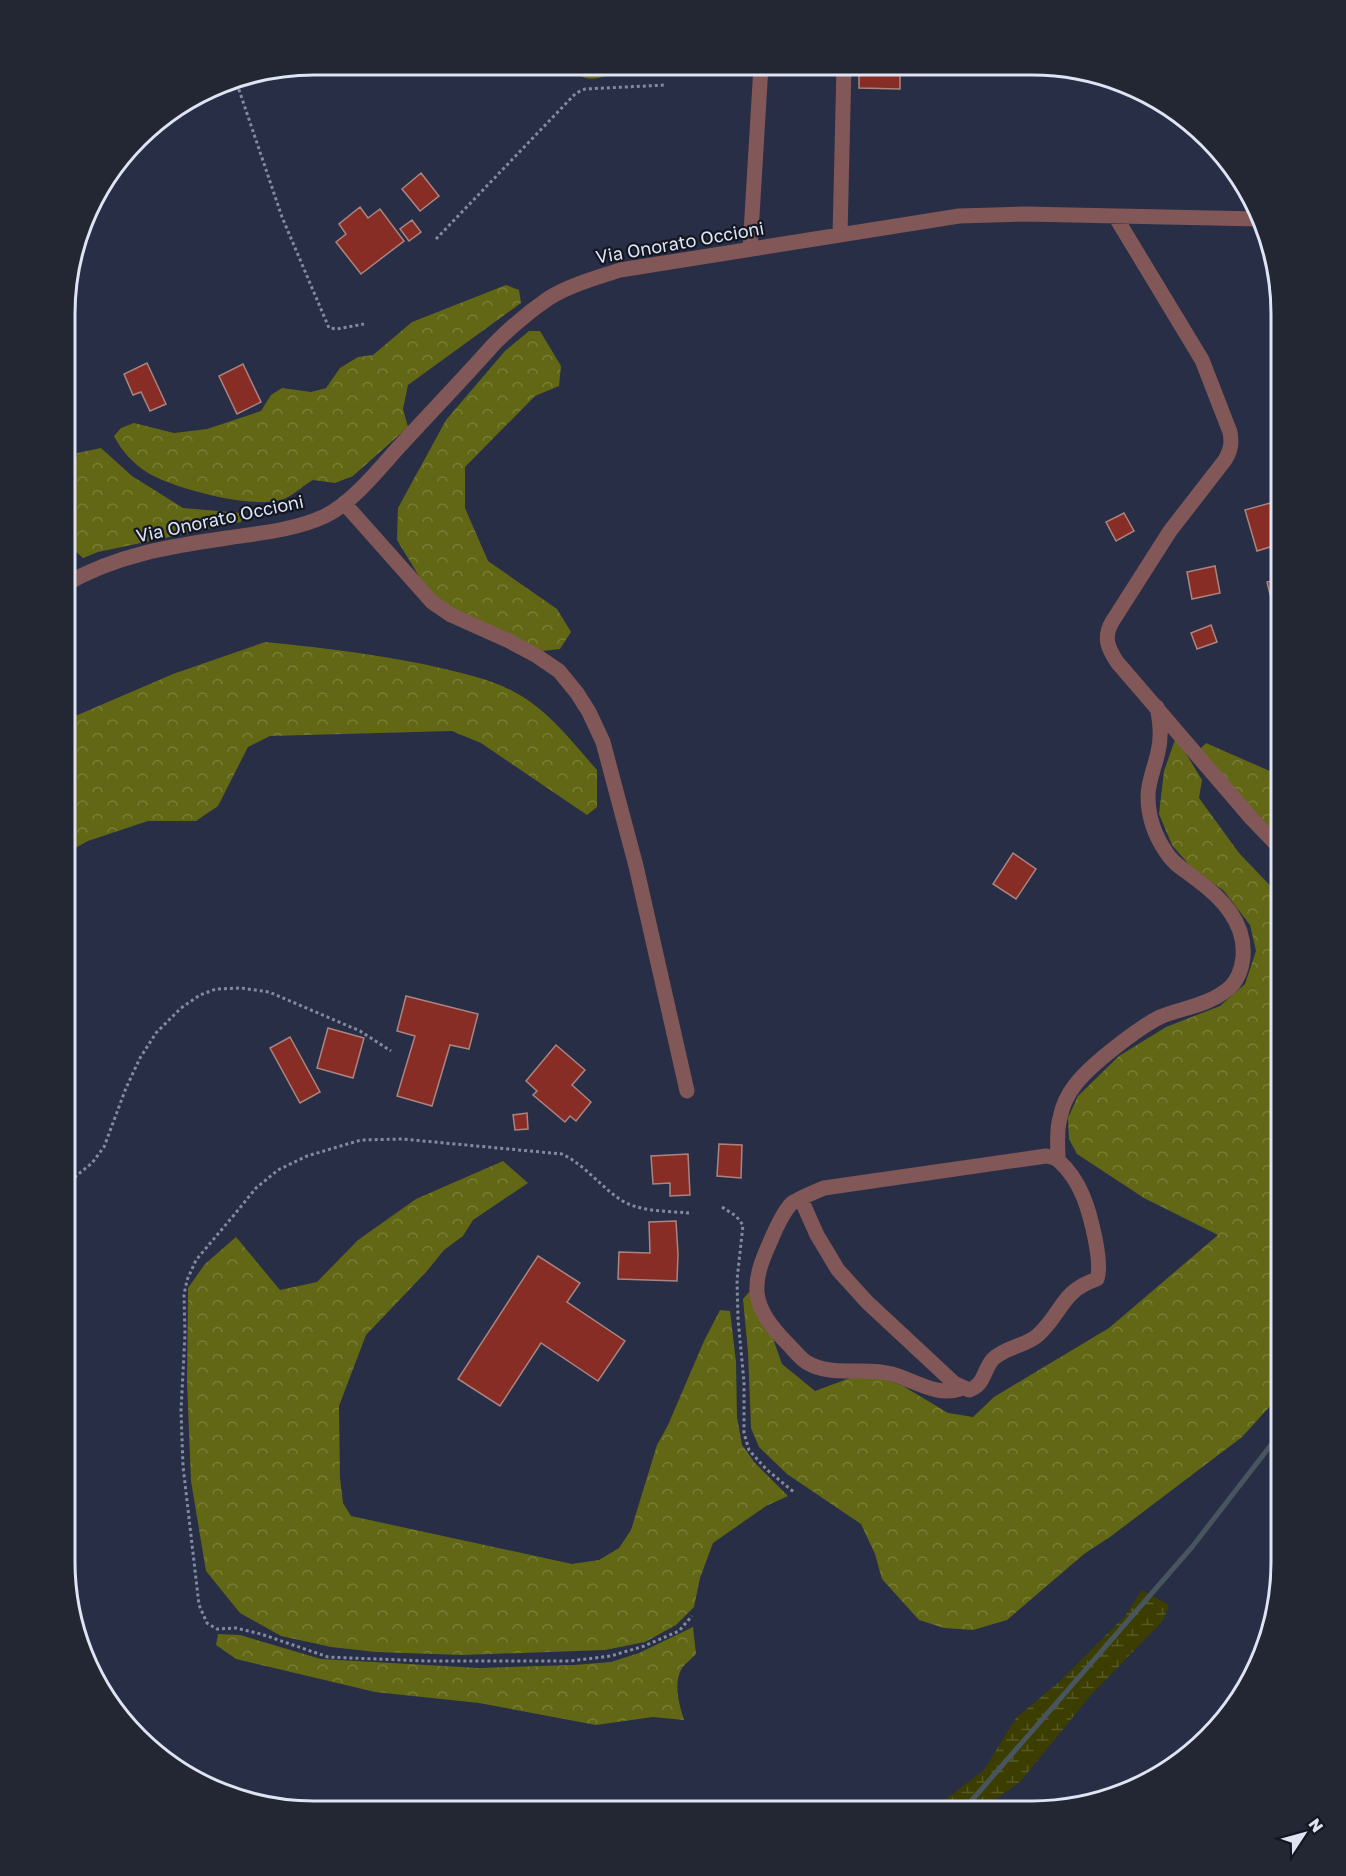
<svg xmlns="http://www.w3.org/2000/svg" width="1346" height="1876" viewBox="0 0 1346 1876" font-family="'Golos Text',sans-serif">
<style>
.forest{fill:url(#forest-crowns)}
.wetland{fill:url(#wetland-marsh)}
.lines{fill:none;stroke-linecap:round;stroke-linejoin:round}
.stream{stroke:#48555e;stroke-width:5}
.building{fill:#882d26;stroke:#aa8580;stroke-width:1.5}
.path{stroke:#848a9e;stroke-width:3;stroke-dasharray:3 3;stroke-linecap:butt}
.minor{stroke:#815757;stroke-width:15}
.labels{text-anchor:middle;stroke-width:4.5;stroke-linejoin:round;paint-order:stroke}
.street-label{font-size:18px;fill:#dfe4f4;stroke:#131722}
.rim{fill:none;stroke:#dfe4f4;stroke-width:3}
</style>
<defs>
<pattern id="forest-crowns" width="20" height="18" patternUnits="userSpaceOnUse" patternTransform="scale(1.5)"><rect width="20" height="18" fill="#626715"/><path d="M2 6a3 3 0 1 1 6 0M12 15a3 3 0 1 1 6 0" fill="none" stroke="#787d38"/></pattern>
<pattern id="wetland-marsh" width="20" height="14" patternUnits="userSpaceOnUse" patternTransform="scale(1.5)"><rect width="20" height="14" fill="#3b3e00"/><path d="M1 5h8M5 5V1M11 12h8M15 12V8" fill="none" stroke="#575a26"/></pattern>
</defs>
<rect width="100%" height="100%" fill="#272e46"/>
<path class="forest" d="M 569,65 L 612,65 L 609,75 C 590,81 582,81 569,65 Z
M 506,285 L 519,290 L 521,303 L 408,385 L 403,409 L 408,427 L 353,476 L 335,483 L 313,480 C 304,485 295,494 286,498 C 257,511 175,489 148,473 C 134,464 122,452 114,436 L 121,428 L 134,423 L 174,433 L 207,429 L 261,411 L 271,395 L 282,388 L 311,392 L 326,388 L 340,368 L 358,357 L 373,355 L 412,322 Z
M 529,331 L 540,331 L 561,366 L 559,386 L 535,396 L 465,467 L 465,508 L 488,561 L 557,609 L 571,632 L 560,649 L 542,651 L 446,606 L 425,586 L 397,540 L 398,508 L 446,420 L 505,351 Z
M 101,448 L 132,476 L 183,508 L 242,513 L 241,522 L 98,552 L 83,558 L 66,543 L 66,480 L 73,478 L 77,453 Z
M 265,642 C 325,648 386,655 445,669 C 470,675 496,681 518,694 C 550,712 573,743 597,770 L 597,807 L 587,815 L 481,743 L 452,731 L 270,736 L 248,747 L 218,806 L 196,821 L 148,821 L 88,841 L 66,853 L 66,720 L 173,674 Z
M 1176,737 L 1202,780 L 1199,798 L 1239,853 L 1281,897 L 1281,1394 L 1242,1437 L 1110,1537 L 1084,1554 L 1007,1620 L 973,1630 L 944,1628 L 919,1620 L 882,1579 L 875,1554 L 861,1524 L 787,1474 L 759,1447 L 751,1428 L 748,1352 L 743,1299 L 750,1291 L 771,1333 L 782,1364 L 815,1391 L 866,1372 L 903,1386 L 948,1413 L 973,1417 L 994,1397 L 1109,1328 L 1218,1235 L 1144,1198 L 1077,1154 L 1069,1139 L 1068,1118 L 1078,1096 L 1119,1056 L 1166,1027 L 1220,1006 L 1245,984 L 1256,951 L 1250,925 L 1224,891 L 1190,866 L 1172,845 L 1159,814 L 1164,771 Z
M 1206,743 L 1281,776 L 1281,847 L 1199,750 Z
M 503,1161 L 528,1183 L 473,1220 L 463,1236 L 444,1250 L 427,1271 L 366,1335 L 339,1406 L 340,1478 L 343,1503 L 351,1516 L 572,1564 L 599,1560 L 619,1548 L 631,1530 L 657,1445 L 668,1425 L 704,1341 L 720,1310 L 730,1311 L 736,1362 L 737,1417 L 742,1445 L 755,1463 L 788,1496 L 766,1506 L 713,1543 L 700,1578 L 694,1607 L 676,1625 L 645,1642 L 605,1650 L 462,1655 L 376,1652 L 331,1647 L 281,1636 L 240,1613 L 206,1571 L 191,1481 L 187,1382 L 188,1288 L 205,1264 L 236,1237 L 280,1290 L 317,1282 L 358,1240 L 416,1199 Z
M 693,1627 L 696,1654 C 692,1658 686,1663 682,1668 C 673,1683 679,1704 684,1720 L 653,1717 L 596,1725 L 479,1703 L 375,1692 L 236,1659 L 216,1645 L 218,1634 L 240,1635 L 321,1659 L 479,1668 L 574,1665 L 611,1662 L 639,1653 Z"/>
<path class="wetland" d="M 1142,1590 L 1169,1605 L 1163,1621 L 1091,1695 L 1020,1782 L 979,1811 L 930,1811 L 984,1770 L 1016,1718 L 1059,1682 L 1125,1616 Z"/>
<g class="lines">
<path class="stream" d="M 960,1811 L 966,1807 L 1192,1547 L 1281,1432"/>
</g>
<path class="building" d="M 859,66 L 900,66 L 900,89 L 859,88 Z
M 421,173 L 439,196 L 420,211 L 402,189 Z
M 360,207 L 368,218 L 380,209 L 404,241 L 361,274 L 336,242 L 346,234 L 339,224 Z
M 412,220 L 421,232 L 409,241 L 400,229 Z
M 147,363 L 166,404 L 150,411 L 141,392 L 133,395 L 124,374 Z
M 243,364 L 261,402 L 237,414 L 219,376 Z
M 1281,500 L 1281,573 L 1279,573 L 1270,547 L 1257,551 L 1245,510 Z
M 1124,513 L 1134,531 L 1116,541 L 1106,522 Z
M 1215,566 L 1220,593 L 1192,599 L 1187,572 Z
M 1281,579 L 1281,618 L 1276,618 L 1267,582 Z
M 1211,625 L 1217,642 L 1197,649 L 1191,633 Z
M 1013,853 L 1036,869 L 1016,899 L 993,884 Z
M 406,996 L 478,1014 L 469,1049 L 450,1045 L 432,1106 L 397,1096 L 415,1036 L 397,1031 Z
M 328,1028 L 364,1038 L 353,1078 L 317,1068 Z
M 290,1037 L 320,1092 L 300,1103 L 270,1048 Z
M 556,1045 L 585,1070 L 572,1085 L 591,1102 L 576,1121 L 570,1116 L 565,1122 L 533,1095 L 537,1091 L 526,1081 Z
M 527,1113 L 528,1129 L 515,1130 L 513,1115 Z
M 719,1144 L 742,1145 L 741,1178 L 717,1176 Z
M 688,1154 L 690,1195 L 670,1196 L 670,1183 L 653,1184 L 651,1156 Z
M 676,1221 L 678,1254 L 677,1281 L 618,1279 L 619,1252 L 650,1253 L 649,1222 Z
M 538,1256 L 580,1283 L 567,1302 L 625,1341 L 598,1381 L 541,1343 L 500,1406 L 458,1379 Z"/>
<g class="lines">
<path class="path" d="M 235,78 L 282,217 L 329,328 L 337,329 L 364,324
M 436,239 L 576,93 L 585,89 L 666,85
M 65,1185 L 92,1163 L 104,1147 L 126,1088 L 140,1058 L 156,1033 L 181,1008 L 200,995 L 216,989 L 241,988 L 269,992 L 360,1031 L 391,1051
M 722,1207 L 736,1216 L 743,1225 L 737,1280 L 738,1319 L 744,1382 L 744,1433 L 749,1450 L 766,1469 L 795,1493
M 689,1213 C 667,1211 640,1212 621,1200 C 600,1186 585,1165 562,1154 L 402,1139 L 361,1140 L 307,1156 L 278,1170 L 256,1188 L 234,1215 L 196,1260 L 187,1280 L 184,1295 L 185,1334 L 181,1411 L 183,1466 L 199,1605 L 207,1623 L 217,1629 L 236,1628 L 261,1634 L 328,1657 L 425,1661 L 570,1661 L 611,1656 L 644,1646 L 679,1631 L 692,1616"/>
<path class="minor" d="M 1115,216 L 1202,360 L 1230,432 C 1232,443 1231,450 1225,460 L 1170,531 L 1112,622 C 1103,638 1108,648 1117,662 L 1252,819 L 1281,849
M 840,235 L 844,66
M 750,249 L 761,66
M 344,503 L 432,602 L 451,615 L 509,641 L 537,656 L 559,671 L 577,693 L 589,712 L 603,742 L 636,866 L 687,1091
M 66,584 C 116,555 171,546 227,538 C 260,533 295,530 325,516 C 352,503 378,470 398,448 C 430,413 463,379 494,344 C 510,328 530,311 549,298 C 570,285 596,278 620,270 L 959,216 L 1025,214 L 1259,219
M 1058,1159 C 1058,1146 1056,1131 1060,1118 C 1062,1107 1068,1094 1075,1085 C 1090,1065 1138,1028 1160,1017 C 1182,1008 1209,1005 1228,989 C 1237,982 1242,969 1243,957 C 1246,923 1222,898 1196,879 C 1185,870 1173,864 1166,852 C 1155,836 1148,816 1148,796 C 1148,781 1155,767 1158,752 C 1162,737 1160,721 1157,707
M 801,1199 L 817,1235 L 838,1270 L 867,1302 L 954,1383 L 969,1390 C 985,1385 983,1370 993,1359 C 1005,1347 1026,1346 1038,1335 C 1063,1312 1061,1291 1097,1279 C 1103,1262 1090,1213 1083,1196 C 1078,1184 1069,1170 1059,1161 C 1056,1158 1051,1157 1046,1156 L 824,1188 C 817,1191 795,1200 791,1204 C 782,1214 776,1228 771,1240 C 750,1285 750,1306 787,1343 C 793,1349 799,1357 806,1362 C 832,1378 864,1366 892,1374 C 914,1380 938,1398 962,1388"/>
</g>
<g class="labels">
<g class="street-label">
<text transform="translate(680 243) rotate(-10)" y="6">Via Onorato Occioni</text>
<text transform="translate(220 519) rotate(-12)" y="6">Via Onorato Occioni</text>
</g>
</g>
<path d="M0 0H1346V1876H0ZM314 75H1032A239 239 0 0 1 1271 314V1562A239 239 0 0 1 1032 1801H314A239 239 0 0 1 75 1562V314A239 239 0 0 1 314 75Z" fill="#232733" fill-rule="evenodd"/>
<path class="rim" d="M314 75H1032A239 239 0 0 1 1271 314V1562A239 239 0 0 1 1032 1801H314A239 239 0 0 1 75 1562V314A239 239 0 0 1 314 75Z"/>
<g transform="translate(1304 1834) rotate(54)" stroke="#131722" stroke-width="4.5" paint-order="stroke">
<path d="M0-4.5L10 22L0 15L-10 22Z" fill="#dfe4f4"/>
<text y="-9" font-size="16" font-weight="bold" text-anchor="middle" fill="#dfe4f4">N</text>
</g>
</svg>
